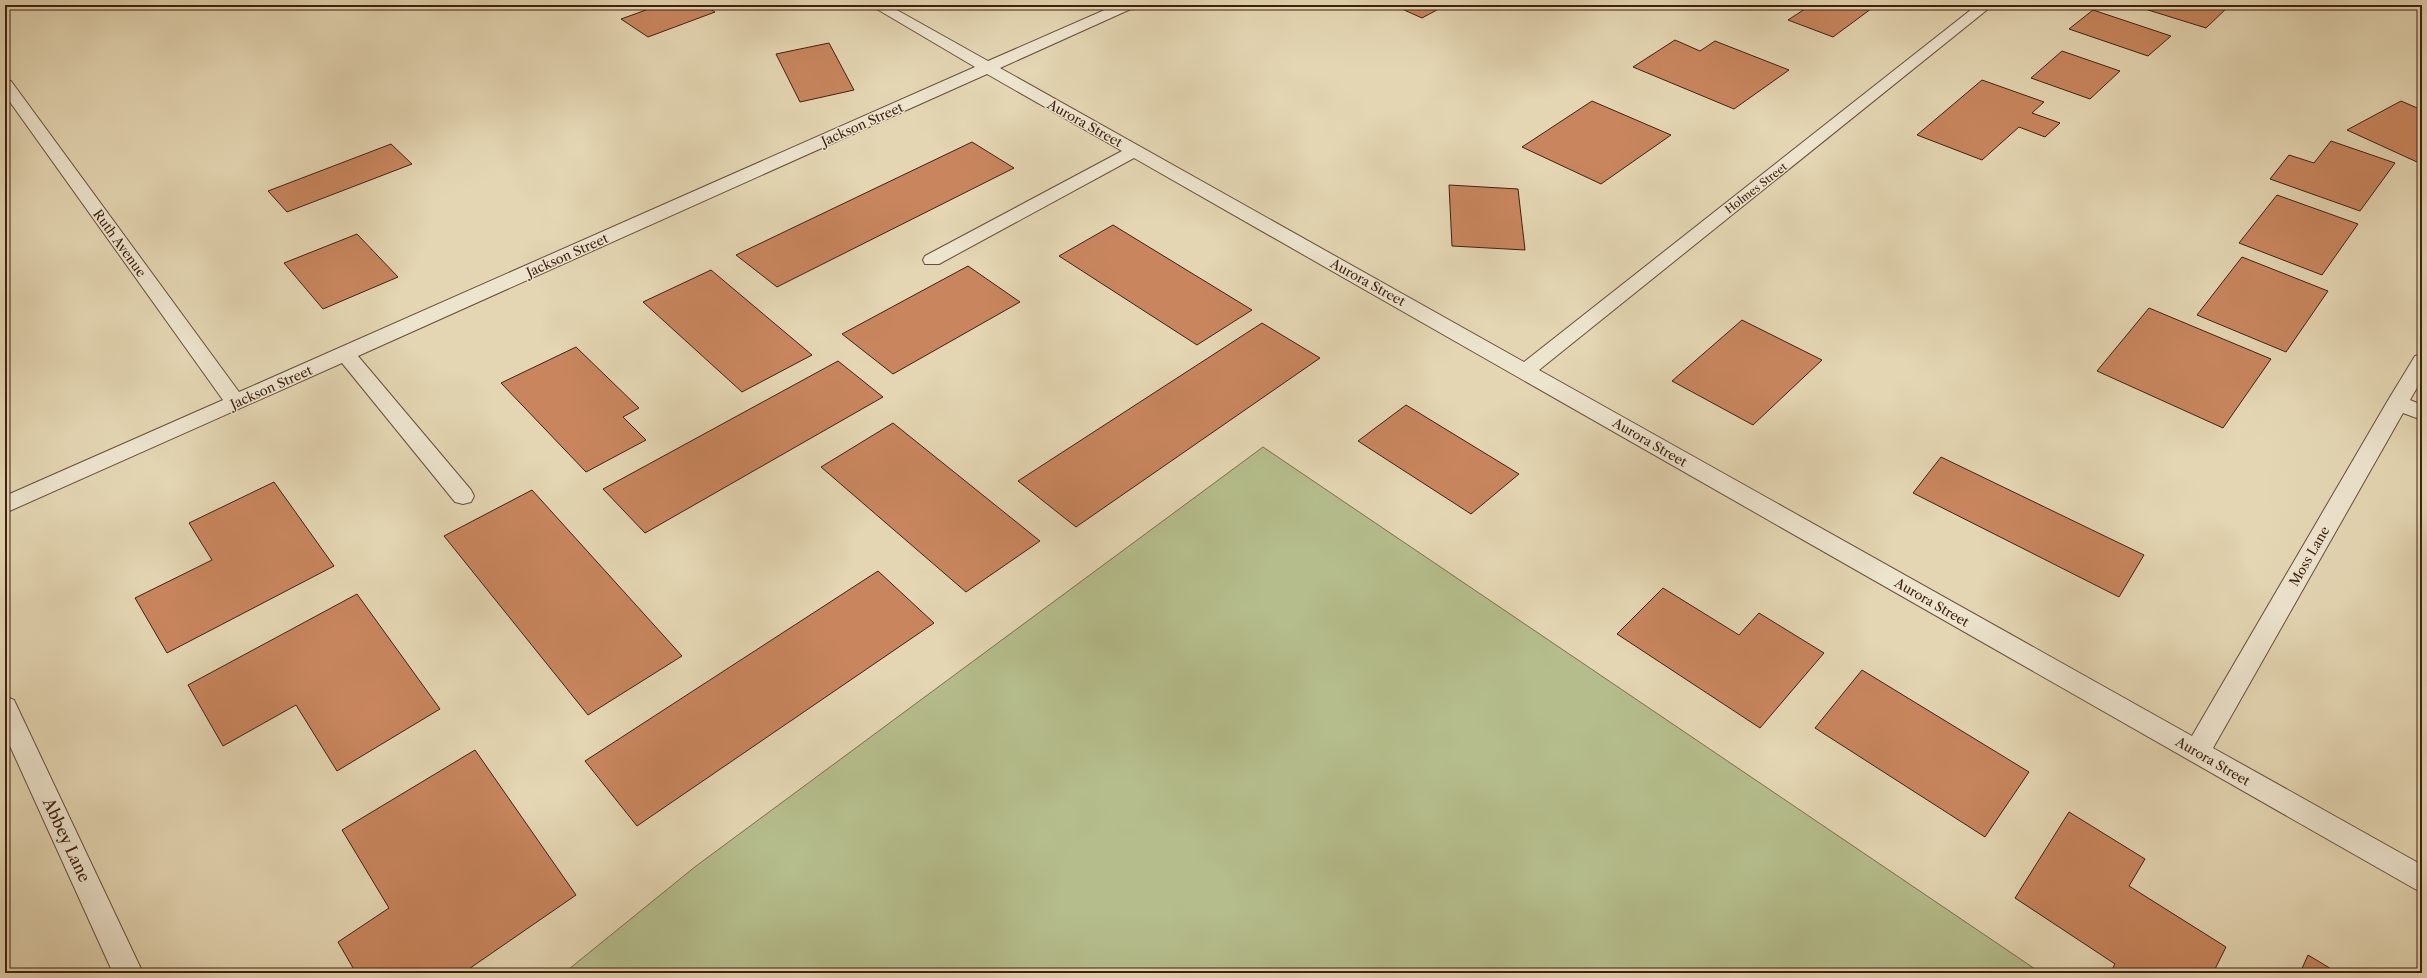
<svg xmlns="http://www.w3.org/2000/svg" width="2427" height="978" viewBox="0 0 2427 978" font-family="'Libre Caslon Text',serif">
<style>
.green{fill:#b5bd8c;stroke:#7a6f4e}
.building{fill:#c9865e;stroke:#3f210f}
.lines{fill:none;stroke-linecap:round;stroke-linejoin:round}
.minor-casing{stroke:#684e38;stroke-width:2}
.minor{fill:#ede4ce;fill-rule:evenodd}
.labels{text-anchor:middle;stroke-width:3;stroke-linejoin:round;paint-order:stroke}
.far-street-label{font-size:11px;fill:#3f210f;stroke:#ede4ce}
.street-label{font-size:13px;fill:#3f210f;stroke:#ede4ce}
.near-street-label{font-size:16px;fill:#3f210f;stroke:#ede4ce}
</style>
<rect width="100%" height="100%" fill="#e4d6b3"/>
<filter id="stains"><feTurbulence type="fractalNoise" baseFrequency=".005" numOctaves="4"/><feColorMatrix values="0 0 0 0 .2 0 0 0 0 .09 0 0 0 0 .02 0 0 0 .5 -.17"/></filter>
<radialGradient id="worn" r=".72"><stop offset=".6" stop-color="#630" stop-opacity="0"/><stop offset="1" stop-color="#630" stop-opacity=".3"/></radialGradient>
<path class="green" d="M 1263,447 L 2041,973 L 564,973 L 696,866 Z"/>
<path class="building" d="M 660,5 L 704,5 L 715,12 L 648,37 L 621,19 Z
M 1393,5 L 1446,5 L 1422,18 Z
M 1811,5 L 1872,5 L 1875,6 L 1833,37 L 1788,20 Z
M 2132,5 L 2230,5 L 2206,28 Z
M 2093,10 L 2171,36 L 2148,56 L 2069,29 Z
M 1675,40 L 1700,51 L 1715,41 L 1789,70 L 1734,109 L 1633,67 Z
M 829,43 L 854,90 L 800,102 L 776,54 Z
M 2062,51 L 2120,71 L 2090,99 L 2031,78 Z
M 1982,80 L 2044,102 L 2032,113 L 2060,123 L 2045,137 L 2019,127 L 1982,160 L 1917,135 Z
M 1592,101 L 1671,135 L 1601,184 L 1522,147 Z
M 2401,101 L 2422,110 L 2422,159 L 2417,162 L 2347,130 Z
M 2331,141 L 2395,163 L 2360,211 L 2270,179 L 2289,155 L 2314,163 Z
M 972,142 L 1014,168 L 777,287 L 736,255 Z
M 391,144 L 412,164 L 287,212 L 268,191 Z
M 1449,185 L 1518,189 L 1525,250 L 1452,246 Z
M 2277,195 L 2358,224 L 2322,275 L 2239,243 Z
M 1113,225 L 1252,310 L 1197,345 L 1059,256 Z
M 357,234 L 398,277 L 323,309 L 284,263 Z
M 2242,257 L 2328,291 L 2286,352 L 2197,315 Z
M 968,266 L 1020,302 L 893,374 L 842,334 Z
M 711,270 L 812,355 L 742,392 L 643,302 Z
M 2149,308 L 2271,359 L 2223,428 L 2097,371 Z
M 1742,320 L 1822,360 L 1753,425 L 1672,381 Z
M 1262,323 L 1320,358 L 1076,527 L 1018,481 Z
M 576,347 L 639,408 L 623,417 L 646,440 L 586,472 L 501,383 Z
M 838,361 L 883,397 L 645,533 L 603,489 Z
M 1406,405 L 1519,474 L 1471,514 L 1358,441 Z
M 893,423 L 1040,541 L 966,592 L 821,467 Z
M 1941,457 L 2144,555 L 2119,597 L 1913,493 Z
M 274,482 L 334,566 L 167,653 L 135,598 L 212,560 L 189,523 Z
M 532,490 L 682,656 L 588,715 L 444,536 Z
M 878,571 L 934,623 L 637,826 L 585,761 Z
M 1663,588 L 1739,635 L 1759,613 L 1824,653 L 1760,728 L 1617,634 Z
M 357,594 L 440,709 L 337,771 L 296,705 L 223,746 L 188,685 Z
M 1862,670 L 2029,772 L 1985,837 L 1815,728 Z
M 475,750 L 576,895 L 463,973 L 356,973 L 338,942 L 389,908 L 342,830 Z
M 2069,812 L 2145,859 L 2129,886 L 2226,947 L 2213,973 L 2110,973 L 2115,964 L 2015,898 Z
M 2308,955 L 2338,973 L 2300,973 Z"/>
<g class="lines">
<g class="minor-casing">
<path id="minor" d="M 870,5 L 888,5 L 988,61 L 1116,5 L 1135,5 L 1133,8 L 1000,68 L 1524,362 L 1977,5 L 1993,5 L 1539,370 L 2192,736 L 2387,402 L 2415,356 L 2422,354 L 2422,379 L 2410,400 L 2422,405 L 2422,420 L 2403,413 L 2213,748 L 2422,865 L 2422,893 L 1134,158 L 939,264 L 925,264 L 923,260 L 925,256 L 1122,151 L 987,74 L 358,356 L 471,490 L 474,496 L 471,502 L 463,504 L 455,502 L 342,363 L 5,513 L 5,496 L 223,400 L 5,95 L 5,79 L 11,81 L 239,392 L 975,67 Z
M 5,696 L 14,700 L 143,973 L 113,973 L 5,735 Z"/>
</g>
<use href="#minor" class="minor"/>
</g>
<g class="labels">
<g class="far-street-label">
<text transform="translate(1756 188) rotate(-38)" y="4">Holmes Street</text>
</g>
<g class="street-label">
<text transform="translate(1085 123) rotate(29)" y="5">Aurora Street</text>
<text transform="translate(862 124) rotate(-24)" y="5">Jackson Street</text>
<text transform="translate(120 243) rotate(54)" y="5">Ruth Avenue</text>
<text transform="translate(567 255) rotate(-24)" y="5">Jackson Street</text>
<text transform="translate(1368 282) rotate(29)" y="5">Aurora Street</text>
<text transform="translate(271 387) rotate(-24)" y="5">Jackson Street</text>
<text transform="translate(1650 442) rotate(30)" y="5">Aurora Street</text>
<text transform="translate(2309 556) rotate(-60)" y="5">Moss Lane</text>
<text transform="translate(1932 602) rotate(30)" y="5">Aurora Street</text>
<text transform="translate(2213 761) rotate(30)" y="5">Aurora Street</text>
</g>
<g class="near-street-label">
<text transform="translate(67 840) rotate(65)" y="6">Abbey Lane</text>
</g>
</g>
<rect width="2427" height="978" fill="none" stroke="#e4d6b3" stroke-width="20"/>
<rect x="6" y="6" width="2415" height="966" fill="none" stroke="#3f210f" stroke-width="2"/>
<rect x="10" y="10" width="2407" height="958" fill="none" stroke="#3f210f"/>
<rect width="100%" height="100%" filter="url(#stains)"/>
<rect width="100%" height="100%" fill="url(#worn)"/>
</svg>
